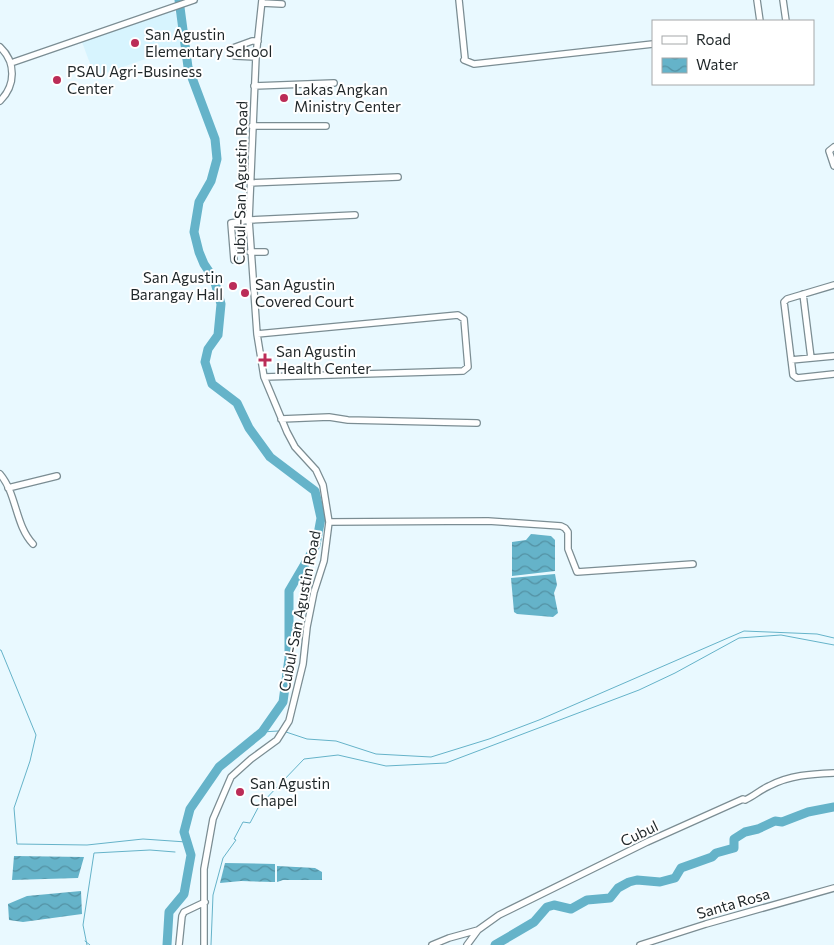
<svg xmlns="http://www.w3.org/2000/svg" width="834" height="945" font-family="Commissioner,sans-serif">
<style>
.built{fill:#d7f4fe}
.water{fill:url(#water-waves)}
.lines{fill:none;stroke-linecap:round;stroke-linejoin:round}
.stream{stroke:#65b3c9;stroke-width:1}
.river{stroke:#65b3c9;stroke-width:9}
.minor-casing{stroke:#7b8d93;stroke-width:8}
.minor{stroke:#fff;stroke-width:5.5}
.poi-dot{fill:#bb2c57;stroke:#fff;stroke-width:2}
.labels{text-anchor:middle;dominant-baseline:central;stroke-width:4;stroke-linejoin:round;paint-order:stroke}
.poi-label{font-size:15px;fill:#1f2628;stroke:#fff;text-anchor:start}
.street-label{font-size:15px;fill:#1f2628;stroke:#fff}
</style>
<defs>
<pattern id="water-waves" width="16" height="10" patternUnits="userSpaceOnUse" patternTransform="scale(1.25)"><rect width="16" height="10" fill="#65b3c9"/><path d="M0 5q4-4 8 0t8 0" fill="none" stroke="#5391a3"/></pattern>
</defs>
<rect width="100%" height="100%" fill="#e9f9ff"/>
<path class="built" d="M174,9L187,44L95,77L82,42Z"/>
<path class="water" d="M531,534L551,536L555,540V571L512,576V542L526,540Z
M555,574L557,585L554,593L558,613L553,617L517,614L514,612L511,578Z
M14,856L84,857L78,878L12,880Z
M225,863L275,864V882L241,881L220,883Z
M277,866L315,868L322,872V880H283L277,882Z
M81,891L82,914L23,922L9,920L8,904L27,896Z"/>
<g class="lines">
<path class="stream" d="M0,650H1L36,735L30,761L14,808L17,844L87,845L143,839L186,842
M262,732L278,731
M286,732L307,739L336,741L376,754L431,757L489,739L539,720L744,631L817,634L834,638
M85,941L90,945
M87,945L83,925L94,853L150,850L175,852
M211,945L213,895L223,858L236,840L234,839L243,822L250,823L259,806L304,759L338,755L386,766L446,763L639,690L675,673L739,638L781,635L834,645"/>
<path class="river" d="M167,945L169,912L184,894L191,855L184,832L190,809L219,767L262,732L283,702L289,658V591L316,545L321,518L315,491L270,457L249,428L237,403L212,384L205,362L208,349L218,335L221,304L214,279L204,264L199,252L194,232L199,202L211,181L217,159L215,139L188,67L179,0
M495,945L534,922L547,907L554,905L571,909L587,900L610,898L618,888L629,882L637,880L660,882L675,878L681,868L712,857L716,853L734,848V839L745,832L758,829L775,821L782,822L808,812L834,807"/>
<defs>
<path id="minor" d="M459,0L465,59L464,60L474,64L653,44
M757,0L760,21
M783,0L786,21
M262,3L282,4
M0,47C16,62 16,85 0,101
M230,49L252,41H258
M235,56L256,57
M11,63L194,0
M254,86L334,83
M252,126H326
M834,147L829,151L834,166
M250,183L398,177
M250,252H265
M234,260L231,223L249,220L355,215
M834,285L787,299L784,302L793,375L797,378L834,374
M803,294L811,358
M257,334L458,315L464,319L468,367L463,371L264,377
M791,360L834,356
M281,419L329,417L348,420L477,423
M0,474C17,494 15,525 33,544
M8,488L57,476
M329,522L488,521L561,526L565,528L568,532V549L577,572L693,564
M179,945L182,916L184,912L205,902
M204,945V869L213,819L231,777L251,759L277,740L289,721L303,664L307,627L314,592L324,561L329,522L323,485L316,470L295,447L287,432L264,377L257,334L249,220L256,56L262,0
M432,945L449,938L478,930
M467,945L478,930L499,915L647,842L743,799L745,800C754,796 760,790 769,786C790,775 811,774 834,773
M640,945L706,924L834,888"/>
</defs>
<use href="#minor" class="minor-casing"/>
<use href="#minor" class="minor"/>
</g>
<g class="poi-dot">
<circle cx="135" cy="43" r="5"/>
<circle cx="57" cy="80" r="5"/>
<circle cx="284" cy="98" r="5"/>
<circle cx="233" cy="286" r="5"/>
<circle cx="245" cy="293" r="5"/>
<path d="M262.5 352.5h5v5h5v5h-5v5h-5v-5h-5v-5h5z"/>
<circle cx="240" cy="792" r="5"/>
</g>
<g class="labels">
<g class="poi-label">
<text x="145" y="34">San Agustin<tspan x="145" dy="17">Elementary School</tspan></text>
<text x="67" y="71">PSAU Agri-Business<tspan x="67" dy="17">Center</tspan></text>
<text x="294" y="89">Lakas Angkan<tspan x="294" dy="17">Ministry Center</tspan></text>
<text x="223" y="277" text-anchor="end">San Agustin<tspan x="223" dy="17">Barangay Hall</tspan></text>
<text x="255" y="284">San Agustin<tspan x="255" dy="17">Covered Court</tspan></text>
<text x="276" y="351">San Agustin<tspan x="276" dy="17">Health Center</tspan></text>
<text x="250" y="783">San Agustin<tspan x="250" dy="17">Chapel</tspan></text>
</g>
<g class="street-label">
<text transform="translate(240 183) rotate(-89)">Cubul-San Agustin Road</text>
<text transform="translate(299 611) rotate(-79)">Cubul-San Agustin Road</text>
<text transform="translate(639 833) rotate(-26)">Cubul</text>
<text transform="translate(733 903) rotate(-16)">Santa Rosa</text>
</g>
</g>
<rect x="652" y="20" width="162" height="65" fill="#ffffff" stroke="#a5a8a9"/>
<rect x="662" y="36" width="25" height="8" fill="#ffffff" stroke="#a5a8a9"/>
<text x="696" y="45" font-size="15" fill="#1f2628">Road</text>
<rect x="662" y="58" width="25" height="15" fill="url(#water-waves)" stroke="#a5a8a9"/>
<text x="696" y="70" font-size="15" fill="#1f2628">Water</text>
</svg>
